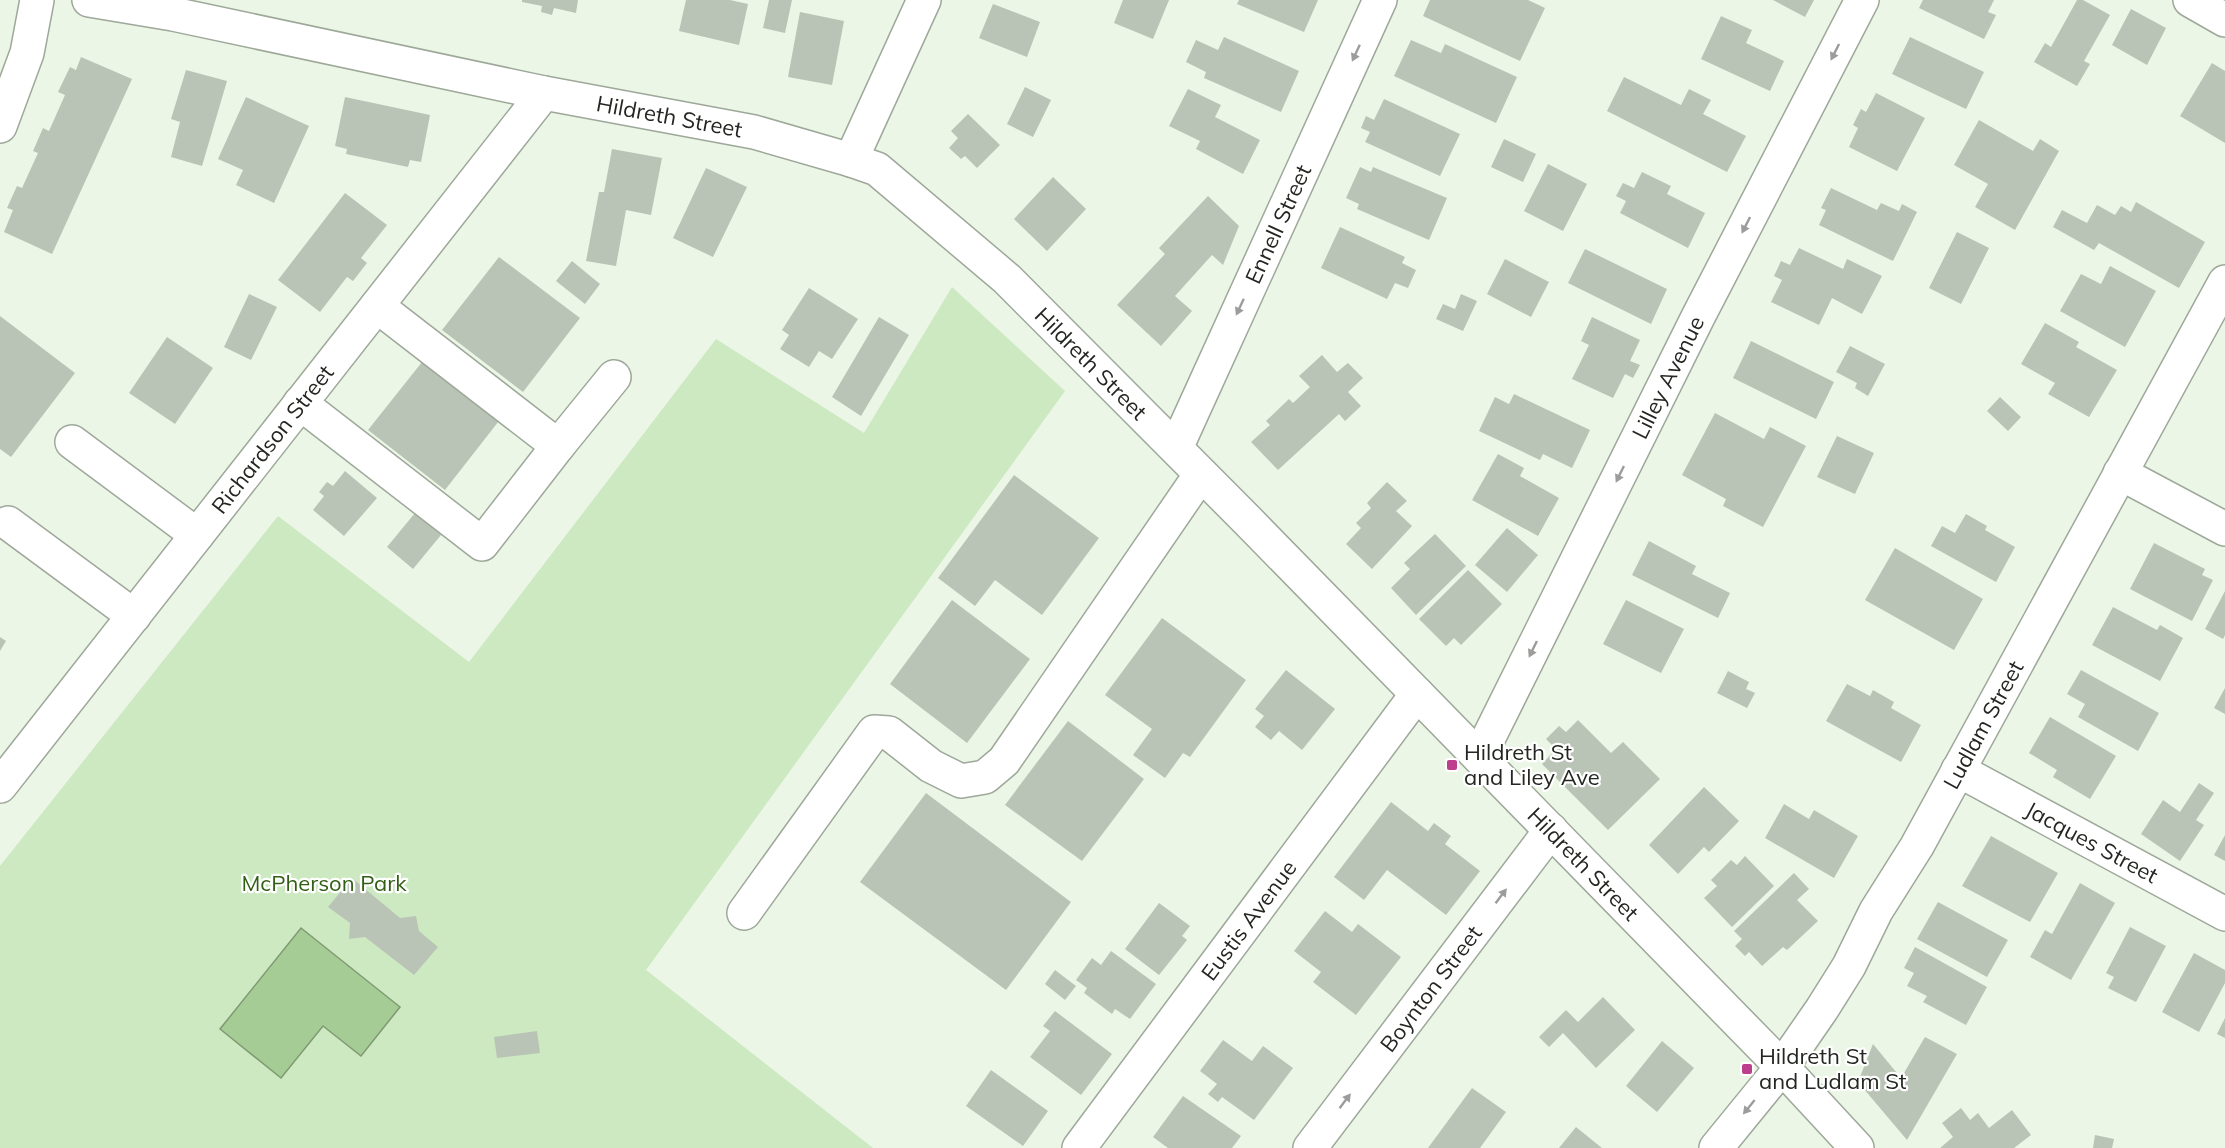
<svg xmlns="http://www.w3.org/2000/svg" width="2225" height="1148" font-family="Mulish,sans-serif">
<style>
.green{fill:#cde9c1}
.water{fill:#a6cc95;stroke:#7f9a72;stroke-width:1.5}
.building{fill:#bac4b6}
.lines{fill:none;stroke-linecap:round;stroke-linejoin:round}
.minor-casing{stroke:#9ea89a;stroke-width:36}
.minor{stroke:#fff;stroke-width:33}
.oneway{fill:#9c9d9b}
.poi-dot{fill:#bc3e8c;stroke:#fff;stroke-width:2}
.labels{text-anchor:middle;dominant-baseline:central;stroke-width:4.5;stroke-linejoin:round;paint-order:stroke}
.street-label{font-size:22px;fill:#232621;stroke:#fff}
.poi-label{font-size:22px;fill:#232621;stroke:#fff;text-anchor:start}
.park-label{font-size:22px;fill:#315f14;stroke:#fff}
</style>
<rect width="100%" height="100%" fill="#ebf6e6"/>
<path class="green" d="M952,287L1065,391L646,970L873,1148H0V866L278,516L469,662L716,339L864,433Z"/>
<path class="water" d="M301,928L400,1007L361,1056L323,1026L281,1078L220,1029Z"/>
<path class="building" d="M522,0H578L576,13L554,8L552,15L541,12L542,6L522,2Z
M686,0H730L748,4L739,45L679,31Z
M769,0H792L785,33L763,28Z
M1123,0H1169L1153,39L1114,23Z
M1239,0H1318L1304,32L1237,4Z
M1430,0H1528L1545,8L1520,61L1423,16Z
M1773,0H1814L1805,17Z
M1923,0H1994L1988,12L1996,15L1984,39L1919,8Z
M2077,0H2083L2110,15L2084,61L2090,64L2077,86L2034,62L2045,43L2051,47Z
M993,4L1040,22L1027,57L979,38Z
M2131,9L2166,28L2147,65L2112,45Z
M800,12L844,21L832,85L788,77Z
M1721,16L1752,30L1746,43L1784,61L1770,91L1701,59Z
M1224,37L1299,71L1281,112L1204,78L1206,72L1186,62L1196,40L1218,50Z
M1910,37L1984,72L1966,109L1892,74Z
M1411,40L1441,53L1445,44L1517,77L1496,123L1394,76Z
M81,57L132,79L52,254L4,232L13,210L7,208L17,186L22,188L38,153L33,151L43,128L49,131L65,95L58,92L70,67L76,70Z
M2212,63L2225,71V143L2180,116Z
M186,70L227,81L202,166L171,157L180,122L171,119Z
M1624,77L1681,105L1689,89L1711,100L1703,114L1746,136L1727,172L1607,111Z
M1025,87L1051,100L1033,137L1007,124Z
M1188,89L1221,105L1215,117L1260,140L1243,174L1196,149L1200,141L1169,126Z
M1876,93L1925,118L1897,171L1849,147L1858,128L1853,125L1861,109L1866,112Z
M246,97L309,126L274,203L236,185L243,170L218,159Z
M345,97L430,115L421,162L410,160L408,167L346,154L347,149L335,146Z
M1384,99L1460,134L1440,176L1365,142L1370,132L1361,128L1366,116L1374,120Z
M968,114L1000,145L977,168L965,156L961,159L949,148L958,138L951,131Z
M1979,120L2033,151L2040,139L2059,151L2015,230L1975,207L1988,184L1954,165Z
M1504,139L1536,154L1523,182L1491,167Z
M612,149L662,158L651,215L626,210L616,266L586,261L599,192H604Z
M1548,164L1587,184L1563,231L1524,211Z
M1360,167L1371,172L1373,167L1447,198L1429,240L1357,209L1359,204L1346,198Z
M706,168L747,187L713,257L673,238Z
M1642,172L1671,186L1667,194L1705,213L1688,248L1620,213L1626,201L1616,196L1623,183L1634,188Z
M1053,177L1086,209L1047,251L1014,219Z
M1831,188L1877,210L1881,203L1899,211L1902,204L1917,212L1893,261L1819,225L1826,210L1821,208Z
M345,193L387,225L361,258L367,263L353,281L347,277L320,312L278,280Z
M1208,196L1239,226L1223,265L1212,255L1175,296L1192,311L1161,346L1117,305L1165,254L1159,248Z
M2136,202L2205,242L2179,288L2099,243L2094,250L2053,227L2062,210L2087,223L2097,205L2115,215L2121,206L2131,212Z
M1340,227L1405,257L1402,263L1416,270L1408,288L1395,283L1387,299L1321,268Z
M1957,232L1989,248L1961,304L1929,288Z
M1799,248L1843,269L1847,259L1882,276L1862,314L1832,298L1819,325L1771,302L1782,280L1774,276L1781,261L1790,265Z
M1585,249L1667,289L1651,324L1568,283Z
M499,257L580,318L523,392L442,330Z
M1505,259L1549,282L1531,317L1487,294Z
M572,261L600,284L585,304L556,281Z
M2110,266L2156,291L2125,347L2060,311L2081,274L2101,284Z
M809,288L858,319L832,359L819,351L809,367L780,349L789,335L782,330Z
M249,294L277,307L251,360L224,347Z
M1461,294L1477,301L1463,331L1436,319L1443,304L1455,309Z
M0,316L75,373L11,457L0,449Z
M879,317L909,335L861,416L832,397Z
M1592,317L1640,340L1630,361L1640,365L1633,378L1625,374L1613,398L1572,379L1589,345L1581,341Z
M2045,323L2079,342L2076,347L2117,370L2089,417L2048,394L2055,383L2021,364Z
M167,337L213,368L175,424L129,393Z
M1751,341L1834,382L1816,419L1733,378Z
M1850,346L1885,364L1868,396L1855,388L1857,383L1836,372Z
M1322,355L1337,372L1348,363L1363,378L1348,392L1361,406L1345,421L1339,414L1278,470L1251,442L1270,425L1266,421L1289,399L1293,403L1310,387L1299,376Z
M426,357L502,417L445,490L368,430Z
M1514,394L1590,430L1572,468L1543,454L1540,460L1479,431L1495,397L1509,404Z
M2000,397L2021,417L2008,431L1987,411Z
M1715,413L1764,439L1770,427L1806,446L1763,527L1723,506L1726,499L1682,475Z
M1837,436L1874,453L1855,494L1817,477Z
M1498,454L1524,468L1520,476L1559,498L1538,536L1472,500Z
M345,471L377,498L344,536L313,510L324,496L319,492L327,482L333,486Z
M1014,475L1099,538L1042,615L995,580L975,606L938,578Z
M1387,482L1407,501L1396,511L1412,526L1372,569L1346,544L1361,528L1356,523L1371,508L1367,503Z
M415,513L441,535L413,569L387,547Z
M1966,514L1987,526L1985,530L2015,547L1996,582L1931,546L1942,526L1955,533Z
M1507,528L1538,555L1507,592L1475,565Z
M1435,534L1466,566L1416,615L1391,588L1410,569L1404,563Z
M1649,541L1696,566L1692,574L1730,593L1718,618L1632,575Z
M2154,543L2205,569L2202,575L2213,580L2192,621L2130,589Z
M1895,548L1983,599L1954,650L1865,600Z
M1468,570L1502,604L1461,645L1454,638L1446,646L1419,619Z
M2225,591V635L2223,639L2205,629Z
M952,600L1030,659L967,743L890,684Z
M1626,600L1684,629L1661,673L1603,644Z
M2113,607L2157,630L2160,625L2183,638L2160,681L2092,645Z
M1162,618L1246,680L1190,757L1183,753L1165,778L1133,755L1152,729L1105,695Z
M0,637L6,641L0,651Z
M1286,670L1335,709L1302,750L1279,731L1271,740L1255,727L1264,716L1255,709Z
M2081,670L2159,713L2138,751L2078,717L2085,704L2067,694Z
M1728,671L1749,682L1746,689L1755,693L1747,708L1717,693Z
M1847,684L1870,696L1873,690L1894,702L1891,708L1921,725L1901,762L1826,721Z
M2225,688V714L2214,708Z
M2050,717L2116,756L2090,799L2053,777L2057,770L2029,753Z
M1578,720L1611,753L1623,742L1660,779L1608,830L1542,764L1556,749L1546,739L1559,726L1566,732Z
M1068,721L1144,779L1082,861L1005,805Z
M2199,783L2214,793L2196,820L2204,825L2180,861L2141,834L2163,800L2180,812Z
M1704,787L1739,821L1709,852L1704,847L1678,874L1649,845Z
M926,793L1071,902L1006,990L860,882Z
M1391,802L1428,831L1434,823L1451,836L1445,844L1480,871L1446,915L1387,870L1364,900L1334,877Z
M1784,804L1809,819L1814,810L1858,836L1834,878L1765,838Z
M2225,835V861L2214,855Z
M1991,836L2058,873L2030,922L1962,886Z
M1745,856L1774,886L1732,927L1704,898L1717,886L1711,880L1731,860L1737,865Z
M1794,873L1809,889L1797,900L1818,921L1787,950L1783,947L1762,966L1749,952L1745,956L1735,946L1742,939L1734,931Z
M352,878L400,918L416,916L419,931L438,947L414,975L365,937L349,939L350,923L328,907Z
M2080,883L2115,903L2071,980L2030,957L2045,930L2052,934Z
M1938,902L2008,940L1987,977L1917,939Z
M1159,903L1190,926L1182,936L1187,940L1159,975L1125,949Z
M1325,911L1352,932L1358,924L1401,957L1356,1015L1313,982L1321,972L1294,951Z
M2130,927L2166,946L2136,1002L2108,988L2114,977L2106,973Z
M1915,947L1987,987L1966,1025L1923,1002L1927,996L1907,986L1914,973L1904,968Z
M1111,951L1156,984L1130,1019L1115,1009L1112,1014L1084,993L1087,988L1076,980L1092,958L1101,965Z
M2194,953L2225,970V983L2199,1032L2162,1012Z
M1055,970L1076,986L1065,1000L1045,984Z
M1603,997L1635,1030L1596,1068L1563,1033L1549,1047L1539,1037L1566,1010L1578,1022Z
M1055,1011L1112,1054L1081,1095L1030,1057L1050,1031L1043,1026Z
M2225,1018V1038L2217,1034Z
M537,1031L540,1053L497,1058L494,1037Z
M1925,1037L1957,1054L1907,1140L1858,1082L1873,1044L1901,1078Z
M1223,1040L1252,1061L1263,1046L1293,1068L1254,1120L1222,1097L1218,1102L1208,1094L1217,1084L1200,1071Z
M1662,1041L1694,1068L1657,1112L1626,1086Z
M991,1070L1048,1111L1023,1146L966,1106Z
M1472,1088L1506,1112L1480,1148H1428Z
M1183,1096L1241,1136L1232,1148H1168L1153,1137Z
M1961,1108L1970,1120L1978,1113L1989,1128L2012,1110L2031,1135L2014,1148H1940L1953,1137L1942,1123Z
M1576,1127L1602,1148H1559Z
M2095,1135L2114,1139L2112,1148H2093Z"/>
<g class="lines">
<defs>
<g id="minor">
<path id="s1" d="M89,0L173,14L544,93L754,132L851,160L877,169L1007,279L1248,521L1782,1067L1857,1148"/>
<path d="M2190,0L2225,20"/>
<path d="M0,126L27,53L37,0"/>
<path d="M851,160L924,0"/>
<path d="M300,403L482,544L558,446L377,306"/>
<path d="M72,442L197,535"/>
<path d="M558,446L614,377"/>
<path id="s2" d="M1176,448L1380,0"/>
<path d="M2120,473L2225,529"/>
<path d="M8,523L134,616"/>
<path id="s3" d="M1479,757L1698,317L1862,0"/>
<path id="s4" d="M1958,770L2225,914"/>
<path id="s5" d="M0,786L544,93"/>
<path d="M744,913L874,732L889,733L931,766L961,781L985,777L1004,761L1201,474"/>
<path id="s6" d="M1079,1148L1417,694"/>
<path id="s7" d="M1310,1148L1551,830"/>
<path id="s8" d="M1716,1148L1782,1067L1822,1009L1849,966L1876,911L1917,846L2225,282"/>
</g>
</defs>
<use href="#minor" class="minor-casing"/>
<use href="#minor" class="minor"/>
</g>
<defs><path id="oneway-solid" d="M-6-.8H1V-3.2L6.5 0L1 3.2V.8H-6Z" transform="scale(1.5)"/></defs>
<g class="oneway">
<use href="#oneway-solid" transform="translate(1835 52) rotate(117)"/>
<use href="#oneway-solid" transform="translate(1356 53) rotate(115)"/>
<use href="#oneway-solid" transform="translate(1746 225) rotate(117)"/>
<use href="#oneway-solid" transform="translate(1240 307) rotate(115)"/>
<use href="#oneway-solid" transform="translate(1620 474) rotate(116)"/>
<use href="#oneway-solid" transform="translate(1533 649) rotate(116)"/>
<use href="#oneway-solid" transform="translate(1501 896) rotate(-53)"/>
<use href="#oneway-solid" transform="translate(1345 1101) rotate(-53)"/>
<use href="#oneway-solid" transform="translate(1749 1107) rotate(129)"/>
</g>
<g class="poi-dot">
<rect x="1446" y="759" width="12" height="12" rx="3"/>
<rect x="1741" y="1063" width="12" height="12" rx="3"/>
</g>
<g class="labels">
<g class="street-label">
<text stroke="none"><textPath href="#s1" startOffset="592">Hildreth Street</textPath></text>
<text stroke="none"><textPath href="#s2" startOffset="246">Ennell Street</textPath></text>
<text stroke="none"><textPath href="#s1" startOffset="1096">Hildreth Street</textPath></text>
<text stroke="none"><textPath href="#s3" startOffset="424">Lilley Avenue</textPath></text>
<text stroke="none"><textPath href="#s5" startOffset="441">Richardson Street</textPath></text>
<text stroke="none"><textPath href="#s8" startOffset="502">Ludlam Street</textPath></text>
<text stroke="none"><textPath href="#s4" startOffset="152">Jacques Street</textPath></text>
<text stroke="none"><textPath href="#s1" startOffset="1798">Hildreth Street</textPath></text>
<text stroke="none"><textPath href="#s6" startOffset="284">Eustis Avenue</textPath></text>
<text stroke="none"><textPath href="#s7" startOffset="200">Boynton Street</textPath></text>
</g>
<g class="poi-label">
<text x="1464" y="752">Hildreth St<tspan x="1464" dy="25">and Liley Ave</tspan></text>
<text x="1759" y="1056">Hildreth St<tspan x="1759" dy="25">and Ludlam St</tspan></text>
</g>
<g class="park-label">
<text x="324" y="883">McPherson Park</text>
</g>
</g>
</svg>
